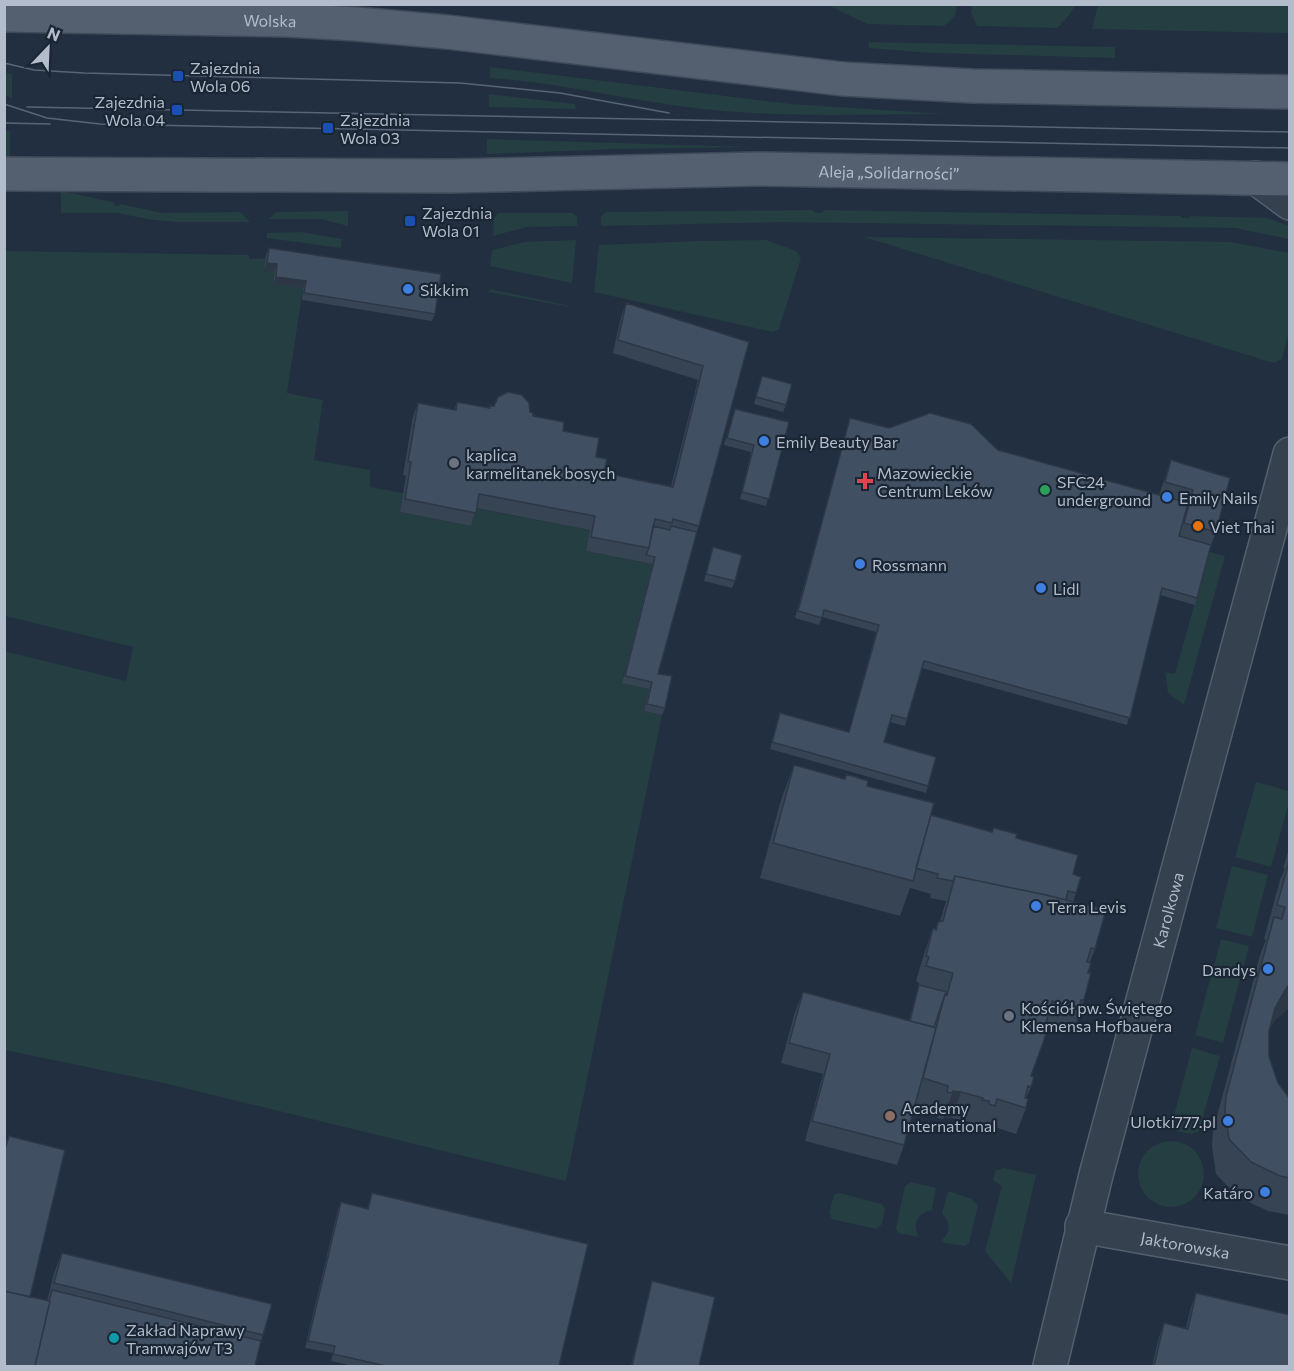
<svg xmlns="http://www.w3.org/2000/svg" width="1294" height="1371" font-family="Commissioner,sans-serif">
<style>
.green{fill:#243e41}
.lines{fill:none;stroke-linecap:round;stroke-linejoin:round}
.minor-casing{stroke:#545f6d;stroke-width:36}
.major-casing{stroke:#3f4a58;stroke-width:36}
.minor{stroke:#36414f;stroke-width:33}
.major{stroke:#546070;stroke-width:33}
.tram{stroke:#586577;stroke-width:1.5}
.wall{fill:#374454}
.shaded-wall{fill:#2d3745}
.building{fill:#404f62;stroke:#2d3745;stroke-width:1.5}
.transit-dot{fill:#1a4fb4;stroke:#1b2634;stroke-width:2}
.shop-dot{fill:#3f7fe0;stroke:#1b2634;stroke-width:2}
.worship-dot{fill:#6b7280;stroke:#1b2634;stroke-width:2}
.health-dot{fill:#e0444e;stroke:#1b2634;stroke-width:2}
.leisure-dot{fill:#2e9e5b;stroke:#1b2634;stroke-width:2}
.food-dot{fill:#e8710a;stroke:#1b2634;stroke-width:2}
.education-dot{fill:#8d6e63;stroke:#1b2634;stroke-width:2}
.culture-dot{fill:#0f9aa8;stroke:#1b2634;stroke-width:2}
.labels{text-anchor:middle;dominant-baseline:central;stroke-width:4.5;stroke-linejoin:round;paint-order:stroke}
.street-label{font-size:16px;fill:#b2bcca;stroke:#1b2634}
.poi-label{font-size:16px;fill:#b2bcca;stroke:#1b2634;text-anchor:start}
</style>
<rect width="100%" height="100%" fill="#222f40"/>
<path class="green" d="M828,5H957L955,16L944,26L867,24Z
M972,5V4L1076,5L1067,18L1057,28L977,26L971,13Z
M1098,5H1289V33L1092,29Z
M869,42L1115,47V58L931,53L869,48Z
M490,67L791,104L945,114C865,114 783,118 703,109C631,101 562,83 490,78Z
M4,72L12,74V98L5,95Z
M489,94L575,104L576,109L489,107Z
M5,131H10V157H5Z
M487,139L750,147L617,149L487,154Z
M61,191L113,202L115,206H118L121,204L162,213L240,212L250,222H175L147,219L117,213H61Z
M812,210L814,212L821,213L824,210L1180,216L1182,218H1189L1191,216L1267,218L1289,226V239L1235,228L782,222L601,226V216L606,212Z
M348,211V226L321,219H269L276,212Z
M498,213H573L577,217V226L527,227L493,236L494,218Z
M301,232L342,239L341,248L267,238V233Z
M864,237L1231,242L1289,253V331L1282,359L1274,363Z
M576,240L572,283L490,266L492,250L525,242Z
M766,240L796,251L801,258L779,329L773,332L594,292L599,245L701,241Z
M5,251L249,255V259L266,258L264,270L275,271L303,288L287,393L323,400L314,460L370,470V487L403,493L400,512L470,526L474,508L590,530L586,551L652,564L622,682L649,689L644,711L662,715L566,1181L168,1084L5,1050L4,651L126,681L133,647L5,616Z
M490,289L570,306L571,307L488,292Z
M1209,552L1225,556L1184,705L1168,693L1165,672L1175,674Z
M1256,782L1289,791V802L1271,867L1235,857Z
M1232,866L1268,875L1252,937L1216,928Z
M1221,939L1249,946L1223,1043L1195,1035Z
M1192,1048L1220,1056L1199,1131L1191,1134L1177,1131L1172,1123Z
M1138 1174a33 33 0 1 1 66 0a33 33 0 1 1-66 0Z
M1004,1168L1036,1175L1011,1283L985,1251L1002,1186L993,1180L995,1171Z
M911,1182L936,1188L932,1210C917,1213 912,1224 919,1237L898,1233L896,1228L905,1186Z
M948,1191L972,1199L978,1205L969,1243L965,1246L944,1243L942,1240C950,1233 951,1221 942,1214Z
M839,1193L882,1204L885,1209L882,1224L876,1229L832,1219L829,1213L834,1195Z"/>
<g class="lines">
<defs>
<g id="minor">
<path d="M1256,178L1290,203"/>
<path id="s1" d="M1082,1226L1290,1263"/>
<path id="s2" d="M1050,1366L1096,1175L1290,454"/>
</g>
<g id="major">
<path id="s3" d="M4,15L287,20L356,24L447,32L843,79L972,86L1290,92"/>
<path id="s4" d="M4,174L450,176L758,169L1290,179"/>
</g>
</defs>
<use href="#minor" class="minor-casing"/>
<use href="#major" class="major-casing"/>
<use href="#minor" class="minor"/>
<use href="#major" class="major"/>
<path class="tram" d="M4,63L34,70L84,73L460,83L560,93L669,113
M4,104L47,118L100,124L1290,148
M27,107L1290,132
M4,123L50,124"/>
</g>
<path class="wall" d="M269,248L435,314L432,321L302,300L303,288L273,284L275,271L264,270L266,255Z
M626,303L749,342L658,674L665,708L662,715L644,711L649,689L622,683L652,564L586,551L590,530L476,508L471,526L400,512L406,476L403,475L413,416L418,403L454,410L457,402L489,408L490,405L530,412L533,416L563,431L596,457L604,473L671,486L698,380L613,353L621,317Z
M762,376L786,405L783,412L754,404Z
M735,409L789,422L766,506L740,499L751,452L724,445Z
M850,418L889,428L998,450L1159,495L1171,460L1230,478L1216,532L1211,545L1195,605L1160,595L1127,725L922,668L905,726L890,722L884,742L928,786L926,793L770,749L780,713L849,732L876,632L822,617L819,625L795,618Z
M713,547L735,581L732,588L704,581Z
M794,765L845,779L846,774L867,786L931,815L1016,838L1073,874L1076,893L1073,902L1095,949L1090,962L1084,1000L1075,1026L1072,1025L1069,1034L1047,1028L1031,1076V1087L1026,1098V1108L1016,1134L988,1125L986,1131L979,1129L980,1127L973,1125L974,1123L952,1118L944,1117L943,1119L937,1118L939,1111L915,1104L904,1145L897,1165L805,1141L823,1074L781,1063L795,1012L803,992L909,1021L919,983L916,981L924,954L933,928L936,929L938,922L940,921L946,901L930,898L931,894L910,888L900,916L760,878L781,800Z
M1290,846V1007L1274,1021L1269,1031V1056L1278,1083L1290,1099V1215L1268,1211L1238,1197L1216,1174L1212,1146L1213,1131L1261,952L1266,940L1264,939L1280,880L1285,868H1283Z
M9,1136L30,1297L47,1301L54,1273L62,1253L263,1335L261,1341L4,1366V1150Z
M372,1193L559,1366H353L331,1361L333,1353L305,1348L338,1209L341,1202L367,1209Z
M652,1281L699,1366H631Z
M1196,1293L1290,1366H1152L1159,1337L1164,1323L1186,1328L1191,1307Z"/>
<path class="shaded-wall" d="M267,263L277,264L275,271L264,270Z
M276,277L306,281L303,288L273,284Z
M1290,984V1007L1274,1021L1262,1043L1275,1008L1287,987Z
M953,1091L961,1092L952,1118L944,1117Z"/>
<path class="building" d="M269,248L441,274L435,314L304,293L306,281L276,277L277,264L267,263Z
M626,303L749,342L699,526L673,519L672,523L655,519L649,548L591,537L595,516L479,494L476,513L405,499L411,462H408L418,403L456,410L457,402L490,408V405L494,406L498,397L508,392L522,395L529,403L530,412L533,413V416L564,422L563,431L599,438L596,457L607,459L604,473L673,487L703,366L618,340Z
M762,376L792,384L786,405L756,397Z
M735,409L789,422L769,499L742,492L754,445L727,438Z
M930,413L971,424L998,450L1188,503L1179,536L1211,545L1197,598L1162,588L1130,718L924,661L907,719L892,715L884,742L936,757L928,786L772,742L780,713L849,732L879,625L824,610L822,618L798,611L850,418L889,428Z
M1171,460L1230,478L1216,532L1184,523L1193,490L1165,482Z
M653,526L670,530L671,526L697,532L658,674L672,676L665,708L647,704L652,682L625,676L655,557L646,555L649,548Z
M713,547L742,555L735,581L706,574Z
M794,765L845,779L846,774L868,781L867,786L934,803L913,881L773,843Z
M931,815L992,832L994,828L1017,834L1016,838L1078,855L1073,874L1081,877L1076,893L1068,891L1066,900L1046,895L955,876L953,881L937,878L938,874L916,868Z
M1290,858V984L1287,987L1275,1008L1269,1031V1056L1278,1083L1290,1099V1178L1280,1176L1251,1162L1229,1139L1225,1111L1226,1096L1274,917L1282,919L1285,907L1277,905Z
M955,876L1046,895L1106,910L1095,949L1091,948L1087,962L1091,963L1088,973H1091L1084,1000H1081L1079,1009L1052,1001L1046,1023L1048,1024L1044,1040L1031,1076L1034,1077L1031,1087L1028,1086L1025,1098L1028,1099L1026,1108L997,1099L995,1106L989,1104V1101L982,1100L983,1098L961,1092L953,1091L952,1093L947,1092L948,1086L923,1078L945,994L947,995L953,973L926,966L929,957L926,956L933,928L936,930L938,922L943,921Z
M919,985L947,992L946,995L945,994L934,1027L910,1021Z
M803,992L936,1028L904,1145L812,1121L830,1054L789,1043Z
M9,1136L65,1150L30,1297L4,1291V1153Z
M372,1193L588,1244L559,1366H386L333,1354L335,1346L308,1341L341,1202L368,1209Z
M62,1253L272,1304L263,1335L54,1283Z
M652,1281L715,1297L699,1366H632Z
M52,1290L261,1341L255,1366H35L50,1301H49Z
M4,1291L50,1301L35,1366H4Z
M1196,1293L1290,1315V1366H1154L1164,1323L1188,1329Z"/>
<g class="transit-dot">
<rect x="172" y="70" width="12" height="12" rx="3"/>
<rect x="171" y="104" width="12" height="12" rx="3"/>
<rect x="322" y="122" width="12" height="12" rx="3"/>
<rect x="404" y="215" width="12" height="12" rx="3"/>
</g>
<g class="shop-dot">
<circle cx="408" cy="289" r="6"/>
<circle cx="764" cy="441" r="6"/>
<circle cx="1167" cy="497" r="6"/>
<circle cx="860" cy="564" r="6"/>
<circle cx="1041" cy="588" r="6"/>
<circle cx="1036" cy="906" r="6"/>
<circle cx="1268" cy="969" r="6"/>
<circle cx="1228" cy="1121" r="6"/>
<circle cx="1265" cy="1192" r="6"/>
</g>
<g class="worship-dot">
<circle cx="454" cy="463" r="6"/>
<circle cx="1009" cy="1016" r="6"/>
</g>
<path class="health-dot" d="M862 472h6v6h6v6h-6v6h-6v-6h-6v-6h6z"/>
<circle class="leisure-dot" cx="1045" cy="490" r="6"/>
<circle class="food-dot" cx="1198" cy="526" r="6"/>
<circle class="education-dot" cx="890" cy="1116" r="6"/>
<circle class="culture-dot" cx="114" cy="1338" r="6"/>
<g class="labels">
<g class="street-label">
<text stroke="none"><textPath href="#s3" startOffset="266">Wolska</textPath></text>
<text stroke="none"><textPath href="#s4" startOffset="885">Aleja „Solidarności”</textPath></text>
<text stroke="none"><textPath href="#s2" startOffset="471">Karolkowa</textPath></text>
<text stroke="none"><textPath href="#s1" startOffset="105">Jaktorowska</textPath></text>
</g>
<g class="poi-label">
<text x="190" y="67">Zajezdnia<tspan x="190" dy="18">Wola 06</tspan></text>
<text x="165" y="101" text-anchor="end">Zajezdnia<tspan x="165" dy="18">Wola 04</tspan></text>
<text x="340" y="119">Zajezdnia<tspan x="340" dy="18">Wola 03</tspan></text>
<text x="422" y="212">Zajezdnia<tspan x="422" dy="18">Wola 01</tspan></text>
<text x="420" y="289">Sikkim</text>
<text x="776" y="441">Emily Beauty Bar</text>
<text x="466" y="454">kaplica<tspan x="466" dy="18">karmelitanek bosych</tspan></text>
<text x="877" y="472">Mazowieckie<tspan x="877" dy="18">Centrum Leków</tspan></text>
<text x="1057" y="481">SFC24<tspan x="1057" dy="18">underground</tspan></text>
<text x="1179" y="497">Emily Nails</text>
<text x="1210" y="526">Viet Thai</text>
<text x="872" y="564">Rossmann</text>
<text x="1053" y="588">Lidl</text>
<text x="1048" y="906">Terra Levis</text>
<text x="1256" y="969" text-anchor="end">Dandys</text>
<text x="1021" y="1007">Kościół pw. Świętego<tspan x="1021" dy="18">Klemensa Hofbauera</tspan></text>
<text x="902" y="1107">Academy<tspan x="902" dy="18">International</tspan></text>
<text x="1216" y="1121" text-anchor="end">Ulotki777.pl</text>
<text x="1253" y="1192" text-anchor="end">Katáro</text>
<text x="126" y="1329">Zakład Naprawy<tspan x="126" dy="18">Tramwajów T3</tspan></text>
</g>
</g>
<rect width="1294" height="1371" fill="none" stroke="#b2bcca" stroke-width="12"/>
<g transform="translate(48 48) rotate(23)" stroke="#1b2634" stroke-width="4.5" paint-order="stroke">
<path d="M0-4.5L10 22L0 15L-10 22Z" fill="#b2bcca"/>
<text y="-9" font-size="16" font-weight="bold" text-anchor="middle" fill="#b2bcca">N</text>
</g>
</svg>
